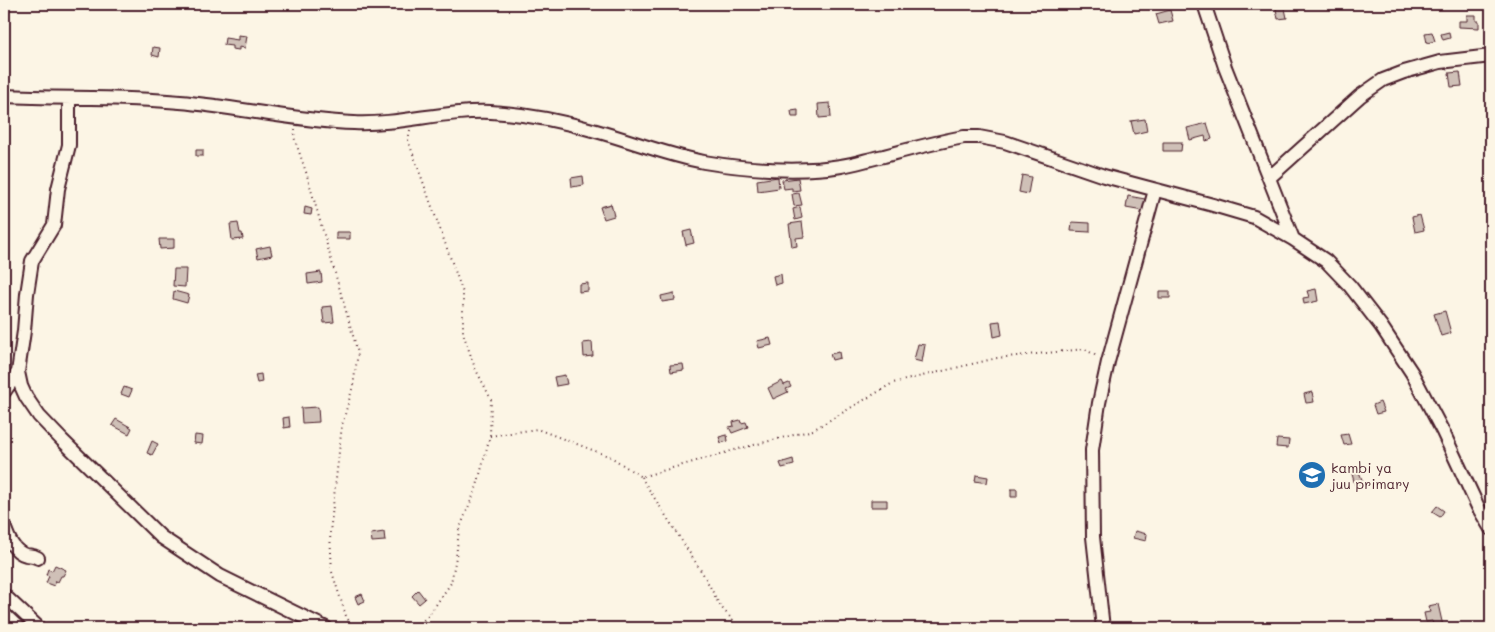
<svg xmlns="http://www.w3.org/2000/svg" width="1495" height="632" font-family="Mali,sans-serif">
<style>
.building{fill:#cfc0b7;stroke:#4a1f2b}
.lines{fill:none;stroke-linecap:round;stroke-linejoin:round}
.minor-casing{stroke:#4a1f2b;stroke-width:16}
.path{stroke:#4a1f2b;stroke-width:2;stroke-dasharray:1 4;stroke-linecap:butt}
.minor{stroke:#fcf5e5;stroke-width:12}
.labels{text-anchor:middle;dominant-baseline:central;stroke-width:4;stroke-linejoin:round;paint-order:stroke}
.poi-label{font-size:14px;fill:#4a1f2b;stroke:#fcf5e5;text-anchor:start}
</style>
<rect width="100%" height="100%" fill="#fcf5e5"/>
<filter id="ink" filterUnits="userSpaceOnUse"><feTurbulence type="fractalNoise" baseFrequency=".02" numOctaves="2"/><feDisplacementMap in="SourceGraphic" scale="10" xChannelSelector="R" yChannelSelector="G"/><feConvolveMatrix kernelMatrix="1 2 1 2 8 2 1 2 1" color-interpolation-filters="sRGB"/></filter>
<g filter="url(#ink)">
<path class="building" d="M1275,4H1284L1287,18L1278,19Z
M1170,10L1173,21L1159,24L1156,14Z
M1467,15H1476V21H1479V28L1459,27V21H1467Z
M1432,32L1435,41L1427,43L1425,33Z
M1449,32L1450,38L1443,40L1441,34Z
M238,35L247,36L245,48L239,47V50L232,49V46L224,45L225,38L238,40Z
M153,47L160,48L159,57L152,55Z
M1460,72L1462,86L1451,87L1449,73Z
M830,103L831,117L819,118L818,104Z
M798,110V117H792L791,111Z
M1145,119L1147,131L1134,134L1131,121Z
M1207,123L1212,139L1206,141L1205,136L1190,140L1187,128Z
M1163,142H1182L1181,151H1163Z
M196,150H203V156H196Z
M1022,175L1031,177L1028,194L1019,192Z
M583,176L584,185L572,187L571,178Z
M778,177L779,188L758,191L757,180Z
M798,178L800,190L792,191V188L784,189L782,180Z
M799,193L802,205L794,206L792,194Z
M1128,196L1145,199L1143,211L1126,208Z
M611,204L614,216L604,219L600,207Z
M305,207L312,209L311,215L304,214Z
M800,207L802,218L795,220L793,209Z
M1420,215L1424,230L1415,232L1412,217Z
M802,222L804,237L796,238L797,246L792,247L789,224Z
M1072,222L1090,223V232L1071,231Z
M238,223L240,233H242L243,239L232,240L230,224Z
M691,230L694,243L686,245L683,232Z
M336,232H350V239H336Z
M159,239H174V248L160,249Z
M270,246L272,255L258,258L256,249Z
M174,269H186L185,287L173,286Z
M321,272L322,282L308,284L307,274Z
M781,274L782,283L775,285L773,276Z
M588,283V291L579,292V284Z
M1316,289L1318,301L1304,304L1303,298L1309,297L1307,291Z
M174,291L189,295L187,303L173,299Z
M1159,291H1170V298H1159Z
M674,293L675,300L662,302L661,296Z
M332,306L334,322L324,323L322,307Z
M1445,311L1451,333L1441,336L1434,314Z
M1000,321L1002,335L994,337L992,322Z
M770,338L772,345L759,348L757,341Z
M592,342L593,356L584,357L583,343Z
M918,344L925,345L922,362L914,360Z
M839,352L840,358L832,360L830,354Z
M683,364L684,370L671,372L670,365Z
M261,374L262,382L257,383L255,375Z
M565,375L567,384L556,386L554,377Z
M782,381L784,385L789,383L791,387L786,389L788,392L773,399L768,388Z
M124,387L132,390L129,397L121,394Z
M1312,392L1314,402L1306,403L1304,394Z
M1380,402L1384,412L1376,414L1373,405Z
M318,407L319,422L302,423L301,408Z
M289,417L290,427L284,428L283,418Z
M116,419L132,428L129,434L112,425Z
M740,420L741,423L746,422L748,427L732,433L729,427L734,426L733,422Z
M1348,434L1351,444L1344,445L1341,435Z
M195,435L203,436L202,444L194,443Z
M727,435L728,441L721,443L719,437Z
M1277,439L1289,440L1288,448L1276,447Z
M152,441L158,444L152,455L147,453Z
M793,459L794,465L782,468L780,463Z
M1359,472L1363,482L1355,485L1352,474Z
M976,475L988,477L987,483L975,481Z
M1011,489H1017V497H1011Z
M871,500H887V507H871Z
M1437,506L1444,511L1440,517L1432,512Z
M1135,531L1147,534L1146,541L1133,538Z
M384,532L385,541L372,542L371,534Z
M55,565L66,570L63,576H61L58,582L56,581L54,586L46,583L49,576L46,575L48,569L52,571Z
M418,590L425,599L419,604L412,596Z
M362,594L365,601L358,604L355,597Z
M1438,604L1443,626L1434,628L1432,621L1426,622L1424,613L1430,612L1428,606Z
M57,623L59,628H50L49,625Z"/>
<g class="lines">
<defs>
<path id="minor" d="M1204,4L1225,67L1293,239
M4,96C62,99 121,96 180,102C238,107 296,121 354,123C400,125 445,110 491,112C527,114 562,121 596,131C632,141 667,155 704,162C745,169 800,173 841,166C855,164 869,159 884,156C910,149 937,142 964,137H979L1005,142L1104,176L1213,205L1254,217L1293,239L1326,261L1350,286L1381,326L1412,373L1443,432L1478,507L1491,529
M1270,177L1360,96L1383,80L1404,72L1440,62L1491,56
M18,372L21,386L26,397L39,416L62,440L161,537L220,576L326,628
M4,392L18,372L24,331L27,294L32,261L54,225L58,189L69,145V98
M4,526C8,537 13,552 26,555C31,556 33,555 38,558
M4,595L39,628
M1103,628L1093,537L1092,450L1099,403L1108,362L1155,190"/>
</defs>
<use href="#minor" class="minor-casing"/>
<path class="path" d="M295,129L294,137L306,172L358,353L353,386L342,425L330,533L332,572L346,616L353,628
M410,130L408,140L463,293V333L475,368L491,399L490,436L477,486L459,530L456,557L451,583L429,615L415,628
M490,436L537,429L611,457L641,477L738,449L813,430L893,383L997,358L1085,349L1098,357
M641,477L705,577L720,606L740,628"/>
<use href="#minor" class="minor"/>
</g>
</g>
<defs>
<symbol id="school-disc" viewBox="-11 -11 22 22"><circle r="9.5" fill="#1f6fb2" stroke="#fcf5e5"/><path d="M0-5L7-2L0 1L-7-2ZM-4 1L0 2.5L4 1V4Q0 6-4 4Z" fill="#fff"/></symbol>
</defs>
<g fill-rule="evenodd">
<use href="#school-disc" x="1296" y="459" width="32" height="32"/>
</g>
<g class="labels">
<g class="poi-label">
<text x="1331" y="467">kambi ya<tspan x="1331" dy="16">juu primary</tspan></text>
</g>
</g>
<rect width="1495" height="632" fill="none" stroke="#fcf5e5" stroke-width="20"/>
<rect x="10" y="10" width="1475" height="612" fill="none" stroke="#4a1f2b" stroke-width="2" filter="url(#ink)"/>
</svg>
